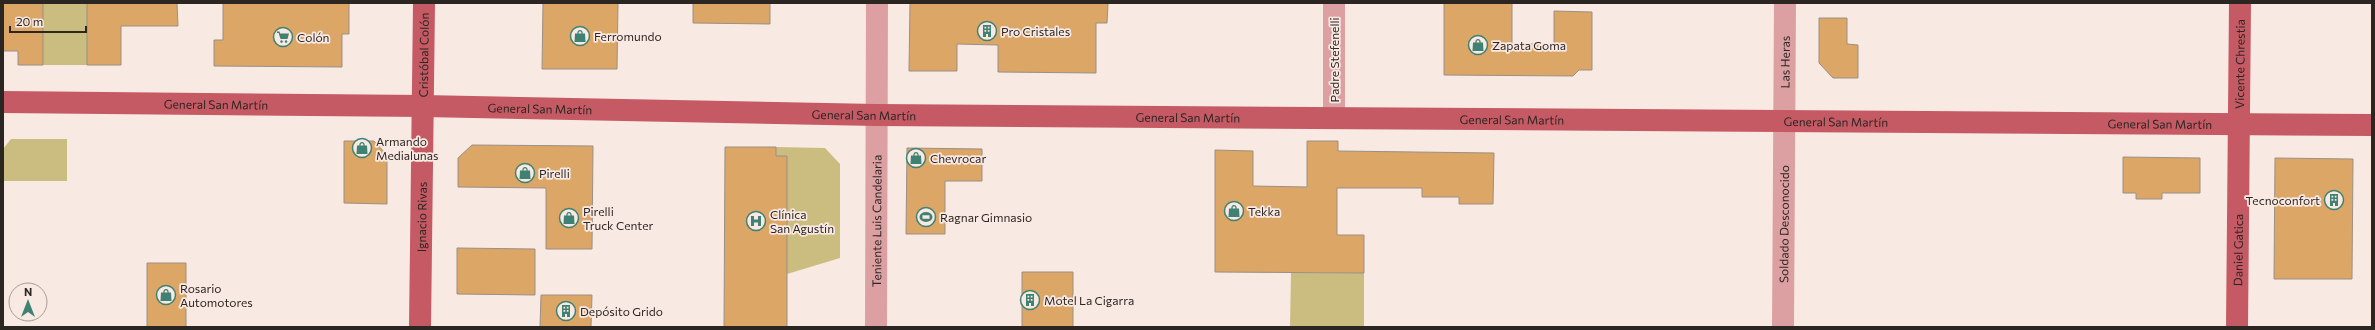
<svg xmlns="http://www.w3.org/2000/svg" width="2375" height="330" font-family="Commissioner,sans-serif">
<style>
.green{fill:#cbbd80}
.building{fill:#dba666;stroke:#9a9085}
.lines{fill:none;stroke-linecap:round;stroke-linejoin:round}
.minor{stroke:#dda0a2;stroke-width:22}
.major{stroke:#c55a64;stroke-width:22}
.labels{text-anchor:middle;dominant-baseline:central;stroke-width:3.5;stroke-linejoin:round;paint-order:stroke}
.poi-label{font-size:12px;fill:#2c2623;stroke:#f9e9e3;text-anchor:start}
.street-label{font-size:12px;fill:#2c2623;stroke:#f9e9e3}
</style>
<rect width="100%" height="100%" fill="#f9e9e3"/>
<path class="green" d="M43,3H87V65H43Z
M11,139H67V181H3V149Z
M776,147L825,148L840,164V258L787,274V156H776Z
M1291,273H1364V327H1290Z"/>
<path class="building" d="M3,3H43V65H18V51H3Z
M87,3H177L178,26H121V65H87Z
M223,3H349V34H342V67L214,66V40H223Z
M543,3H618L617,69H542Z
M693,3H770V24L693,23Z
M910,3H1108L1107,23H1096V73L998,72V45L957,44V71H909Z
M1444,3H1512V44H1554V11L1592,12V70H1579L1573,76L1444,75Z
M1819,18H1847V44L1858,45V78H1833L1819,63Z
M344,141H374L387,155V204L344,203Z
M1307,141H1338V151L1494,153L1493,204H1459V197H1422V188H1337V235H1364V273L1215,272V150L1253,151V186L1307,187Z
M472,145L593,146L592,249H546V188L458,187V158Z
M725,147H776V156H787V327H724Z
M907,148L982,149V181H945V234H906Z
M2123,157L2200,158V193H2162V199H2136V193H2123Z
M2275,158L2353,159L2352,279H2274Z
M457,248L535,249V295L457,294Z
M147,263H186V327H147Z
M1022,272H1073V327H1022Z
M541,295H592L591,327H540Z"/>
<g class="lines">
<g class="minor">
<path d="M1334,117V3"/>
<path id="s1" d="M876,327L877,3"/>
<path id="s2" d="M1783,327L1785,3"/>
</g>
<g class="major">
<path id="s3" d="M3,102L423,106L876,115L2372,125"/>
<path id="s4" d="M420,327L424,3"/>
<path id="s5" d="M2237,327L2240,3"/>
</g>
</g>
<defs>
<symbol id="building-ring" viewBox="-11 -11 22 22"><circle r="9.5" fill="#f9e9e3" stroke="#3f8273" stroke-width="1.5"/><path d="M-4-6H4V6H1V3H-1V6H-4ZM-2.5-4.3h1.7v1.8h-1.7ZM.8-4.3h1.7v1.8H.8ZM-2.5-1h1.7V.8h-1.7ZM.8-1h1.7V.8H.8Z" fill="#3f8273"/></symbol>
<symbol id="shop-ring" viewBox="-11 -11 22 22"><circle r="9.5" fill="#f9e9e3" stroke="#3f8273" stroke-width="1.5"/><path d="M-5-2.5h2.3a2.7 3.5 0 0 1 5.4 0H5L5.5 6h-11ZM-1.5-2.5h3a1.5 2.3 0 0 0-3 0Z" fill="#3f8273"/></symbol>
<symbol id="supermarket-ring" viewBox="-11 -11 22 22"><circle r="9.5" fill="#f9e9e3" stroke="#3f8273" stroke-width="1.5"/><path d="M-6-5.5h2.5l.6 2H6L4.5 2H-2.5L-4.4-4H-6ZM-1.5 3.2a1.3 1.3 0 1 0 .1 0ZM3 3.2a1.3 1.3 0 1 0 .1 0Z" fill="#3f8273"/></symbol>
<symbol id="stadium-ring" viewBox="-11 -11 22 22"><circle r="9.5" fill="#f9e9e3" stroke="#3f8273" stroke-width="1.5"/><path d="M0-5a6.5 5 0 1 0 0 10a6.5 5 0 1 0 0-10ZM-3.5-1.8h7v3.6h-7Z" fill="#3f8273"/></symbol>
<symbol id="hospital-ring" viewBox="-11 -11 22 22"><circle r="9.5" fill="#f9e9e3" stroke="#3f8273" stroke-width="1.5"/><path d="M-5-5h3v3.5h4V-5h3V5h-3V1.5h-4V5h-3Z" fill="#3f8273"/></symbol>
</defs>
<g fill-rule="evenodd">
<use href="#building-ring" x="976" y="20" width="22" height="22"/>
<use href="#shop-ring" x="569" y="25" width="22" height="22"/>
<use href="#supermarket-ring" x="272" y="26" width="22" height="22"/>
<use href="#shop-ring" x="1467" y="34" width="22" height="22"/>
<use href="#shop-ring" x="351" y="137" width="22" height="22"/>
<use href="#shop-ring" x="905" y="147" width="22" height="22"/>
<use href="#shop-ring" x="514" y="162" width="22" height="22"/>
<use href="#building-ring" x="2323" y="189" width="22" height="22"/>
<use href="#shop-ring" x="1223" y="200" width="22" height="22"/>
<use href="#stadium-ring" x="915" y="206" width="22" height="22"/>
<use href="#shop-ring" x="558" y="207" width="22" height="22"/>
<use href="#hospital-ring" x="745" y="210" width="22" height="22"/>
<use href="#shop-ring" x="155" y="284" width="22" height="22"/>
<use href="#building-ring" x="1019" y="289" width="22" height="22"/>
<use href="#building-ring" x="555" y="300" width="22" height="22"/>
</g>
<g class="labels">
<g class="poi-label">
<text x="1001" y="31">Pro Cristales</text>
<text x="594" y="36">Ferromundo</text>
<text x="297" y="37">Colón</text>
<text x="1492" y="45">Zapata Goma</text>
<text x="376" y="141">Armando<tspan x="376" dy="14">Medialunas</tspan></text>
<text x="930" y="158">Chevrocar</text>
<text x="539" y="173">Pirelli</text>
<text x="2320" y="200" text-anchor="end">Tecnoconfort</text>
<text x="583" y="211">Pirelli<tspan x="583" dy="14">Truck Center</tspan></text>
<text x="1248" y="211">Tekka</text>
<text x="770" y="214">Clínica<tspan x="770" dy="14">San Agustín</tspan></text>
<text x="940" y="217">Ragnar Gimnasio</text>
<text x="180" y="288">Rosario<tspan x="180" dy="14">Automotores</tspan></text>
<text x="1044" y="300">Motel La Cigarra</text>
<text x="580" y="311">Depósito Grido</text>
</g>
<g class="street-label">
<text stroke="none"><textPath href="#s4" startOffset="272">Cristóbal Colón</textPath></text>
<text transform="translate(1334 60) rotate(-90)">Padre Stefenelli</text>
<text stroke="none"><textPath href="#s2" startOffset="265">Las Heras</textPath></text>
<text stroke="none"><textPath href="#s5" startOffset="263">Vicente Chrestia</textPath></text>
<text stroke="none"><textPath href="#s3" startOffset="213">General San Martín</textPath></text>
<text stroke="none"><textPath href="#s3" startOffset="537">General San Martín</textPath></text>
<text stroke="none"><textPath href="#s3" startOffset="861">General San Martín</textPath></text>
<text stroke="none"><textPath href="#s3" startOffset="1185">General San Martín</textPath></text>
<text stroke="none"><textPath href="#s3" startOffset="1509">General San Martín</textPath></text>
<text stroke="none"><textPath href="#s3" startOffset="1833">General San Martín</textPath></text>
<text stroke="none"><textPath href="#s3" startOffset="2157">General San Martín</textPath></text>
<text stroke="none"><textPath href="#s4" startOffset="110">Ignacio Rivas</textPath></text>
<text stroke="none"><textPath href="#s1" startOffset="106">Teniente Luis Candelaria</textPath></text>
<text stroke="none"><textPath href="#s2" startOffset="103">Soldado Desconocido</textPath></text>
<text stroke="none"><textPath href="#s5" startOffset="77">Daniel Gatica</textPath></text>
</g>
</g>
<rect width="2375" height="330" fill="none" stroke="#2c2623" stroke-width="8"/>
<g transform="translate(28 302)"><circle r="19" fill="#f9e9e3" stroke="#a79b96"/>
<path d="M0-3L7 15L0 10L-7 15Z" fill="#3f8273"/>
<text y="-6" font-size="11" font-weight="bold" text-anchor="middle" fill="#2c2623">N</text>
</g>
<path d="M10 26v6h76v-6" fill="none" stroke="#2c2623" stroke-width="2"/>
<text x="16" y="26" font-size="12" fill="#2c2623" stroke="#f9e9e3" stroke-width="3" paint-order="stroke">20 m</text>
</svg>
